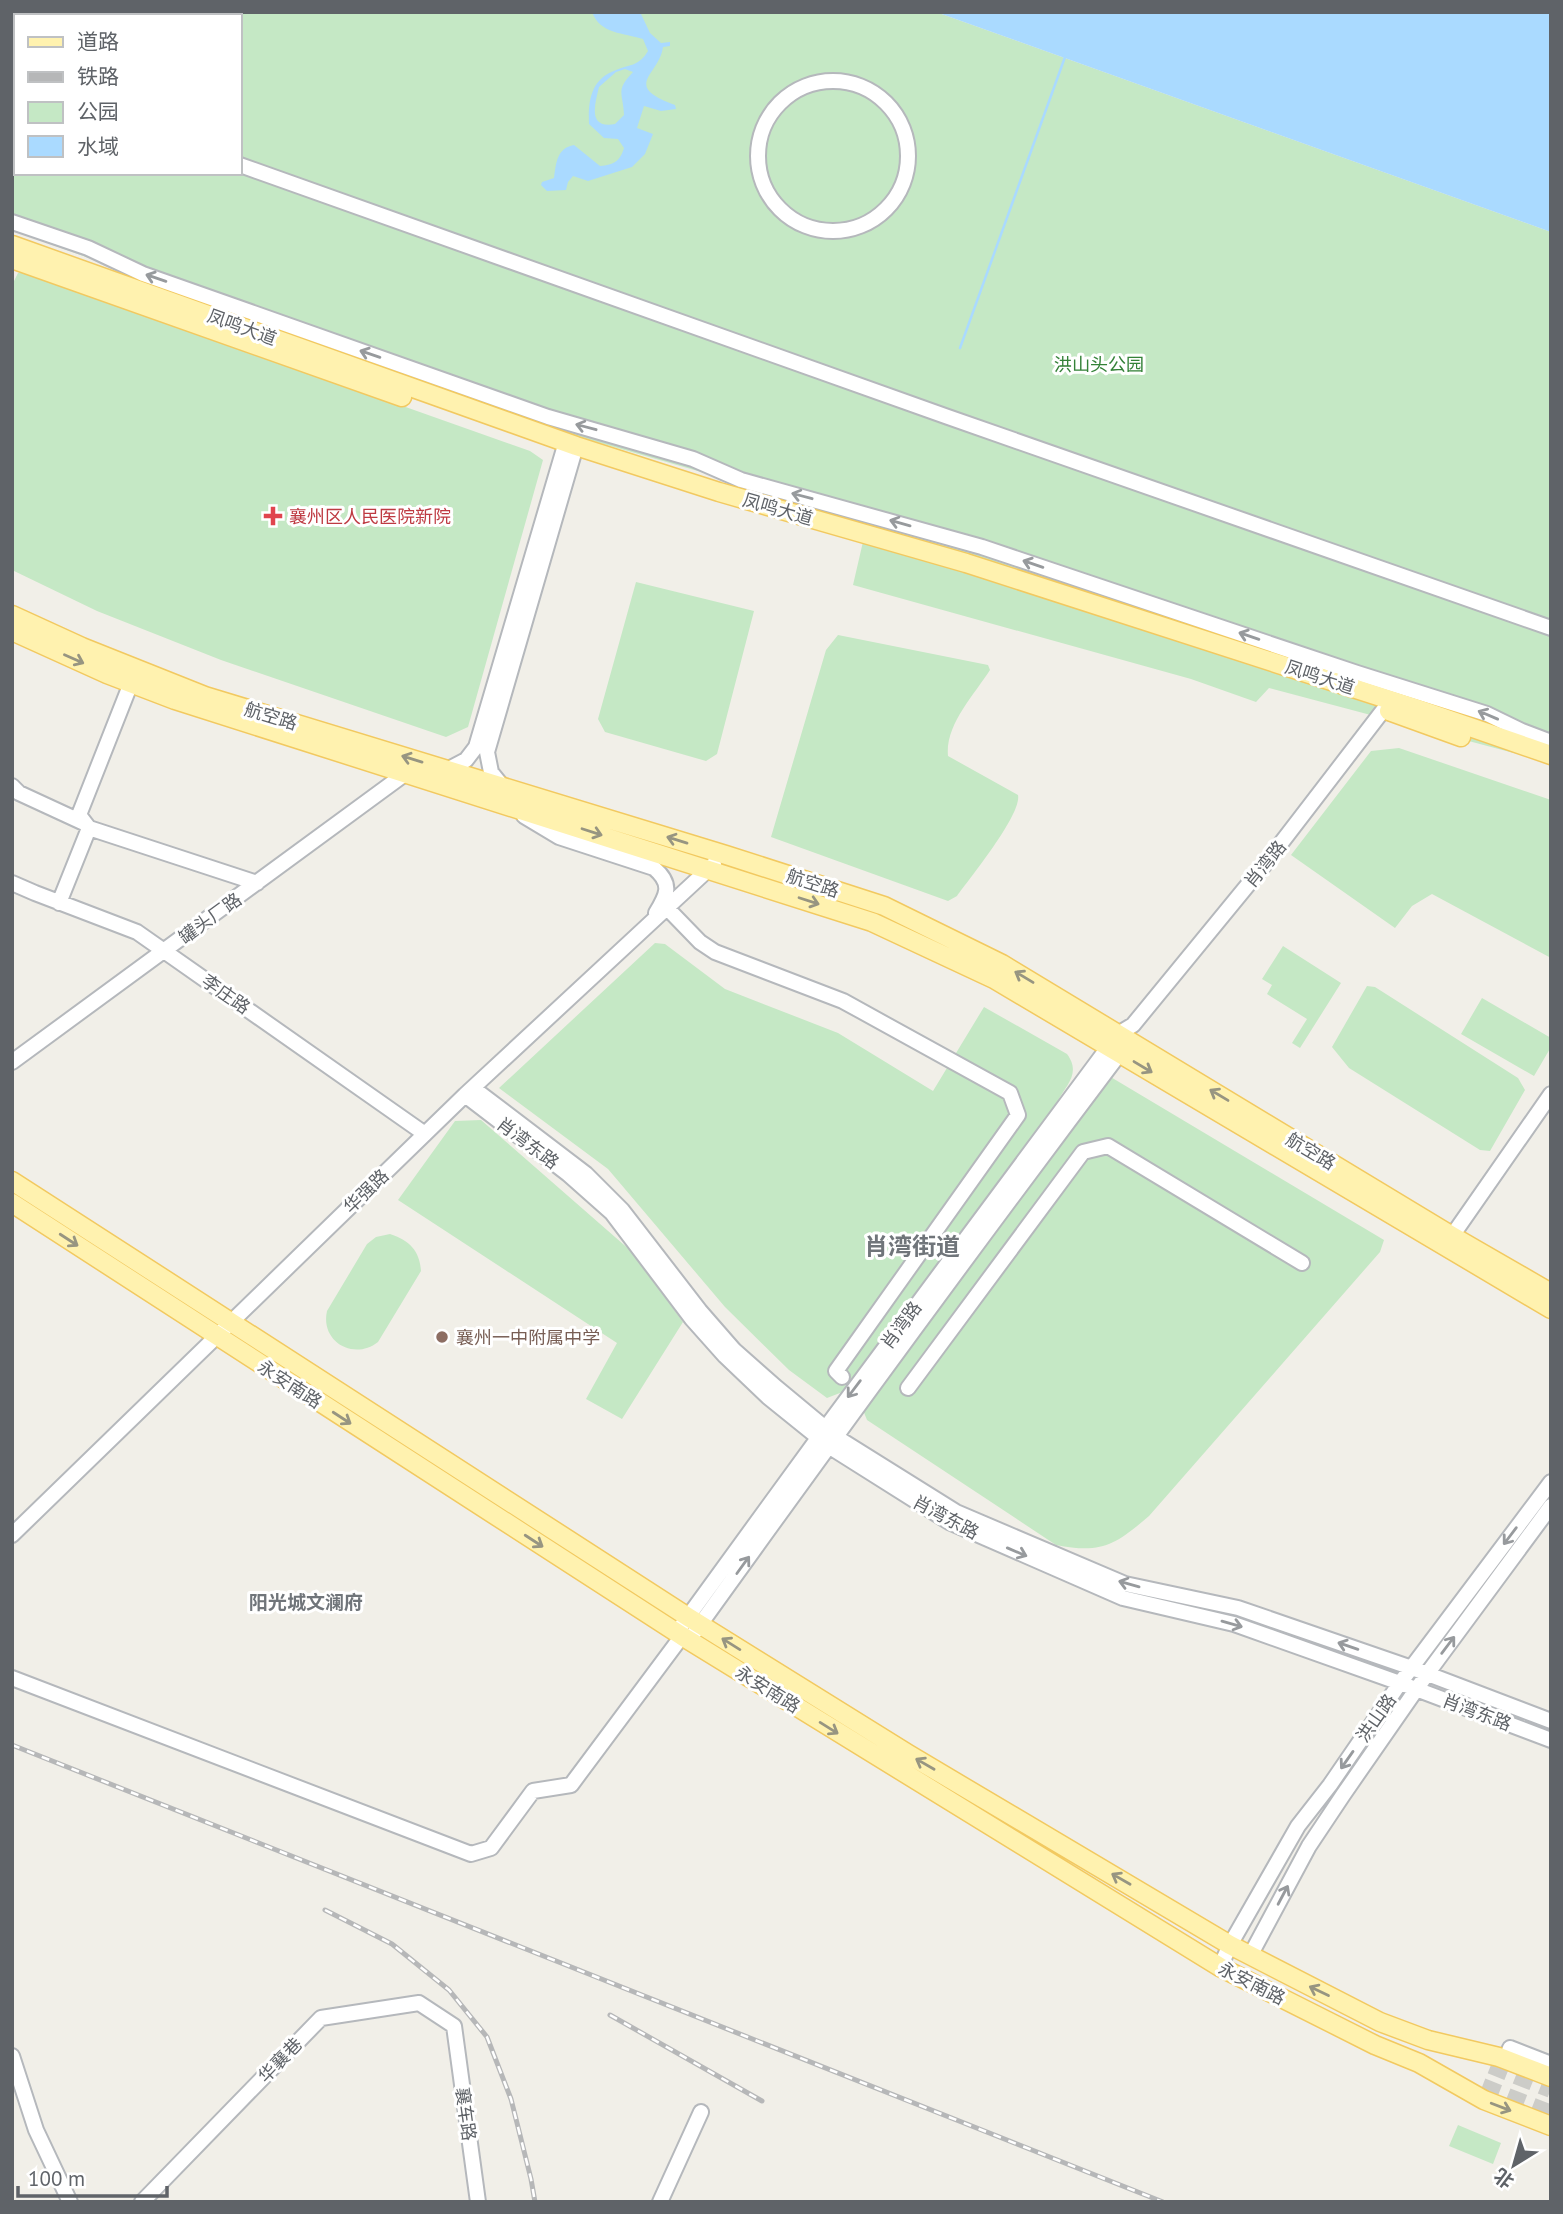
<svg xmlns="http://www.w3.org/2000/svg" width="1563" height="2214" font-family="'PT Sans','Noto Sans SC',sans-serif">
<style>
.green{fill:#c5e8c5;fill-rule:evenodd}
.water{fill:#aadaff;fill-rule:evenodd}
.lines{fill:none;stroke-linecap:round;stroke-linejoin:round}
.stream{stroke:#aadaff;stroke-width:2.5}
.major-tunnel{stroke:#ccccc8;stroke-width:18;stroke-dasharray:18 9;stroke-linecap:butt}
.minor-casing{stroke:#b5b8bc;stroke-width:18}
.major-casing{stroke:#f2c960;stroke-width:21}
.minor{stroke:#fff;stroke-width:14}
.major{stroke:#fff2af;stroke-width:18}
.rail-casing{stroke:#b6b7b8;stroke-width:5}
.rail{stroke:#fff;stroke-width:2.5;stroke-dasharray:8;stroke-linecap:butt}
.oneway{stroke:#979a9d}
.oneway2{stroke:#979581}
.health-dot{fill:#e0444e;stroke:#fff;stroke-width:2.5}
.education-dot{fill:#8d6e63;stroke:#fff;stroke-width:2.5}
.labels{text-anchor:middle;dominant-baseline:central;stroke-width:6;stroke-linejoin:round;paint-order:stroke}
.street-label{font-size:18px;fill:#5f6368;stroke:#fff}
.park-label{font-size:18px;fill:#348238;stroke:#fff}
.health-label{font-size:18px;fill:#be3a42;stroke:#fff;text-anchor:start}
.education-label{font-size:18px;fill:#785e54;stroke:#fff;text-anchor:start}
.neighbourhood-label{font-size:19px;font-weight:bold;fill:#70757a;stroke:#fff}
.district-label{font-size:24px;font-weight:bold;fill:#70757a;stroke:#fff}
</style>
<rect width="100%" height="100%" fill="#f1efe8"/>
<path class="green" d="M12,12H936L1551,232V763L1269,688L1256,702L1191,679L853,585L868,520L576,436L12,230ZM16,16H240V173H16Z
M24,272L530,451L543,460L468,727L446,737L221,660L97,611L12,570V285L18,273Z
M636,582L754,611L717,754L706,761L605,732L598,719Z
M838,635L988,665L990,670C974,695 945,725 948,756L1018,795C1022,814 970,878 957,896L948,901L771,837L826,650Z
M1399,748L1551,800V958L1432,894L1412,906L1395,928L1291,855L1371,751Z
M655,943L665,944L725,989L838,1033L933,1091L984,1007L1067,1054C1081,1073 1067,1084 1057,1102L845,1391L827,1398L789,1370L725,1307L608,1169L499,1088Z
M1283,946L1341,983L1300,1048L1292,1043L1307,1019L1267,994L1272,985L1262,979Z
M1367,986L1375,987L1518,1078L1525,1090L1490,1151L1480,1150L1349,1068L1332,1047Z
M1482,998L1551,1038V1047L1534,1076L1461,1034Z
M1109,1076L1384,1240L1380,1252L1149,1516C1115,1545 1102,1554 1056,1545L867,1420L863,1410Z
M481,1120L631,1251L683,1322L622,1419L586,1399L617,1343L398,1200L455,1121Z
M390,1234C409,1240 420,1251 421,1271L378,1342C354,1361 320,1342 327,1311L367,1244L376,1237Z
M1458,2125L1501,2143L1493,2164L1449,2146Z"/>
<path class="water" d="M592,12L641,14L650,33L661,43L670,42V46L663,47C659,76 621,85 675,105L676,109L661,111L644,106L637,128L653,134L645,154L632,167L588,181L573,176L568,182L566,190L547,191L541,185L542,182L554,178C556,163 557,148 574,145L600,166C614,165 620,161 624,148L618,139L604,138L589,124C588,100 591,79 616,70C631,64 639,66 648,51L643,39C624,33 600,34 592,12ZM625,69L633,72C615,91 623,92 624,115L615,124C587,129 595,104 599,87L616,72Z
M936,12H1551V232Z"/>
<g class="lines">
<path class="stream" d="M960,348L1065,57"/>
<path class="major-tunnel" d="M1491,2065L1551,2089
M1482,2087L1551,2114"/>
<defs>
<path id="minor" d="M758 156a75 75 0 1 1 150 0a75 75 0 1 1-150 0Z
M12,83L16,85
M240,165L948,417L1551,628
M12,222L88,248L143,274L548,417L693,459L741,480L982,547L1357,673L1487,714L1522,731L1551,742
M447,770L466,760L476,747L566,442
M12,786L19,793L84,823
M503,787L491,772L487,752L576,446
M524,816L559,837L654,868C673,884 667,895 656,913
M89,828L257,883
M12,883L35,893L137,932L425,1134
M59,903L89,828L79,815L131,683
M668,909L700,942L715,952L843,1001L1010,1093L1018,1115L836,1371L842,1377
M12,1062L406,773
M473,1088L586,1174L622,1210L700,1311L734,1350L777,1388L836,1437L956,1512L1125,1584L1238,1608L1412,1668L1551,1721
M465,1095L568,1174L612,1213L692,1319L725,1356L768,1397L830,1447L949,1522L1123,1598L1234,1624L1400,1683L1551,1740
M1452,1236L1551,1094
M908,1388L1083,1152L1108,1146L1302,1263
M12,1535L465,1095L714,864
M682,1625L818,1438L1118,1034L1133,1025L1265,864L1391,700
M694,1633C836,1435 979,1240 1126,1045
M12,1678L471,1854L491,1848L533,1791L571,1785L682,1636
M1250,1956L1309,1846L1343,1795L1427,1674L1551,1506
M1220,1967L1230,1945L1298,1826L1330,1785L1400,1683L1551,1482
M12,2056L36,2130L70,2202
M1506,2060L1510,2048L1551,2064
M142,2202L321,2018L419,2003L454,2026L478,2202
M660,2202L701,2112"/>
<path id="major" d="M12,245L576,446L719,492L966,563L1418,709L1551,755
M12,259L402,397
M12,615L82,647L205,696L726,855L884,906L1002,964L1452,1236L1551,1293
M12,631L107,674L175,700L872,922L994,979L1551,1309
M1389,711L1461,737
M12,1181L688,1617L908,1754L1230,1945L1380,2022L1428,2040L1499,2057L1551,2077
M12,1203L682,1636L1220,1967L1375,2045L1419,2063L1484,2100L1551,2126"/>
</defs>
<use href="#minor" class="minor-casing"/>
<use href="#major" class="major-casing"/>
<use href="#minor" class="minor"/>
<use href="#major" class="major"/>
<defs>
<path id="rail" d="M12,1745L1163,2202
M325,1910L392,1944L449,1990L487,2037L511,2099L531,2179L535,2202
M610,2015L762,2101"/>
</defs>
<use href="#rail" class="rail-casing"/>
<use href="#rail" class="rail"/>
</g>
<defs><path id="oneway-shaft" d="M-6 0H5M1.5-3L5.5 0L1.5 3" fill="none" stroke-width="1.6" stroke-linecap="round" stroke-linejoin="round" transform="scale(1.75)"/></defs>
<g class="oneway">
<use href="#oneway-shaft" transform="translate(156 278) rotate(-161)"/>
<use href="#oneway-shaft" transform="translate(370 354) rotate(-161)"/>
<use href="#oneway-shaft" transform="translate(586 427) rotate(-165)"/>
<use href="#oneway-shaft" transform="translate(802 496) rotate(-165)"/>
<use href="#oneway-shaft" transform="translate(900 523) rotate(-164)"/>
<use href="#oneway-shaft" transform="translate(1033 564) rotate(-161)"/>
<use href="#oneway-shaft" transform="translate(1249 636) rotate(-161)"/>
<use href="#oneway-shaft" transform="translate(1488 715) rotate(-157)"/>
<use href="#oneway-shaft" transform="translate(854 1389) rotate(127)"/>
<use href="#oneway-shaft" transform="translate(1510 1536) rotate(127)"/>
<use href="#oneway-shaft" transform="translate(1017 1552) rotate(23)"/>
<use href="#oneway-shaft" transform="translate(743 1565) rotate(-54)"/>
<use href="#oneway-shaft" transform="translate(1129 1584) rotate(-164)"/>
<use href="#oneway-shaft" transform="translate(1232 1624) rotate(16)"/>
<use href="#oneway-shaft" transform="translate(1448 1645) rotate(-53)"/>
<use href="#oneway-shaft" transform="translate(1348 1646) rotate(-161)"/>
<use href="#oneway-shaft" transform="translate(1347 1760) rotate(125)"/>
<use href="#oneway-shaft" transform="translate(1283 1895) rotate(-62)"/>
</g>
<g class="oneway2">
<use href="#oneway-shaft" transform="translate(74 659) rotate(24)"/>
<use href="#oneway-shaft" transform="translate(412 759) rotate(-163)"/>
<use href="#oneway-shaft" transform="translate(592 832) rotate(18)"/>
<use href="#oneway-shaft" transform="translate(677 840) rotate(-163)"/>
<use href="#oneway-shaft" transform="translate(809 901) rotate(18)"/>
<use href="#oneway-shaft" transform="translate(1024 977) rotate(-149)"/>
<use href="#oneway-shaft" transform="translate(1143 1067) rotate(31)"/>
<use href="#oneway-shaft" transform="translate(1219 1095) rotate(-149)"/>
<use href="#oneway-shaft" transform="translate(69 1240) rotate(33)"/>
<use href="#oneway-shaft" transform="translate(342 1418) rotate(33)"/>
<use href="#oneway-shaft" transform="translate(534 1541) rotate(33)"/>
<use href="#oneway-shaft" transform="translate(731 1644) rotate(-148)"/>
<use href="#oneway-shaft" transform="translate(829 1728) rotate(32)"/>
<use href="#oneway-shaft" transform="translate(925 1764) rotate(-150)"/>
<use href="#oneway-shaft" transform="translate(1121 1879) rotate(-150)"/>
<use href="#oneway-shaft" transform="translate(1319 1991) rotate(-154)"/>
<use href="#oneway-shaft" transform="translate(1501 2107) rotate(21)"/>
</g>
<path class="health-dot" d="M269.5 505.5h7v7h7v7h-7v7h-7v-7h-7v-7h7z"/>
<circle class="education-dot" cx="442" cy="1337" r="7"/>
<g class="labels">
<g class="street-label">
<text transform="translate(242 327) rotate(20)">凤鸣大道</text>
<text transform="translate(778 509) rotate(16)">凤鸣大道</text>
<text transform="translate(1320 677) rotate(18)">凤鸣大道</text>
<text transform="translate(271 716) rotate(17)">航空路</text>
<text transform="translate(1265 864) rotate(-51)">肖湾路</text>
<text transform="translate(813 883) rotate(18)">航空路</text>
<text transform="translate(210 918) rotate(-36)">罐头厂路</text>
<text transform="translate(226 994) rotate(35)">李庄路</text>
<text transform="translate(528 1143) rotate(37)">肖湾东路</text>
<text transform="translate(1311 1151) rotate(31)">航空路</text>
<text transform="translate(366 1191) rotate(-44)">华强路</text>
<text transform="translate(901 1325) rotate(-53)">肖湾路</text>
<text transform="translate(290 1384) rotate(33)">永安南路</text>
<text transform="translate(946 1517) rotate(28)">肖湾东路</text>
<text transform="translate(768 1689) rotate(32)">永安南路</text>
<text transform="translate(1477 1712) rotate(21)">肖湾东路</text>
<text transform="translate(1376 1718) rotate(-55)">洪山路</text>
<text transform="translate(1252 1983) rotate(27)">永安南路</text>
<text transform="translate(280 2060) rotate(-46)">华襄巷</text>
<text transform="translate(466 2114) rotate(82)">襄车路</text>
</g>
<g class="park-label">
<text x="1099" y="364">洪山头公园</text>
</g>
<g class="health-label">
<text x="289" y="516">襄州区人民医院新院</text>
</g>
<g class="education-label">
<text x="456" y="1337">襄州一中附属中学</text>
</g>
<g class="neighbourhood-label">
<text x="306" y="1602">阳光城文澜府</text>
</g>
<g class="district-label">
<text x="912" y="1246">肖湾街道</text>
</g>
</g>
<rect width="1563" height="2214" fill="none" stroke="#5f6368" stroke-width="28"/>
<rect x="14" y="14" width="228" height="161" fill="#ffffff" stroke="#bfc1c3" stroke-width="2"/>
<rect x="28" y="37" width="35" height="10" fill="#fff2af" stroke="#bfc1c3" stroke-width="2"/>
<text x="77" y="49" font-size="21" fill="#5f6368">道路</text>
<rect x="28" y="72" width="35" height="10" fill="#b6b7b8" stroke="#bfc1c3" stroke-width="2"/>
<text x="77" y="84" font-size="21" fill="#5f6368">铁路</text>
<rect x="28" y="102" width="35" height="21" fill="#c5e8c5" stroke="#bfc1c3" stroke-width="2"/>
<text x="77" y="119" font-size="21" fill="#5f6368">公园</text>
<rect x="28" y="136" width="35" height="21" fill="#aadaff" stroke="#bfc1c3" stroke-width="2"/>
<text x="77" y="154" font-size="21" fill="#5f6368">水域</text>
<g transform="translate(1514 2165) rotate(217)" stroke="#ffffff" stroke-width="5" paint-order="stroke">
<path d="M0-5L12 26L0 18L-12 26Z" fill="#5f6368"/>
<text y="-10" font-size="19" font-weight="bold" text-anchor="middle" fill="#5f6368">北</text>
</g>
<path d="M18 2186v10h149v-10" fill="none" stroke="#5f6368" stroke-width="3.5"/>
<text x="28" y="2186" font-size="21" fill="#5f6368" stroke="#ffffff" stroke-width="5" paint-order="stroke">100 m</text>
</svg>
